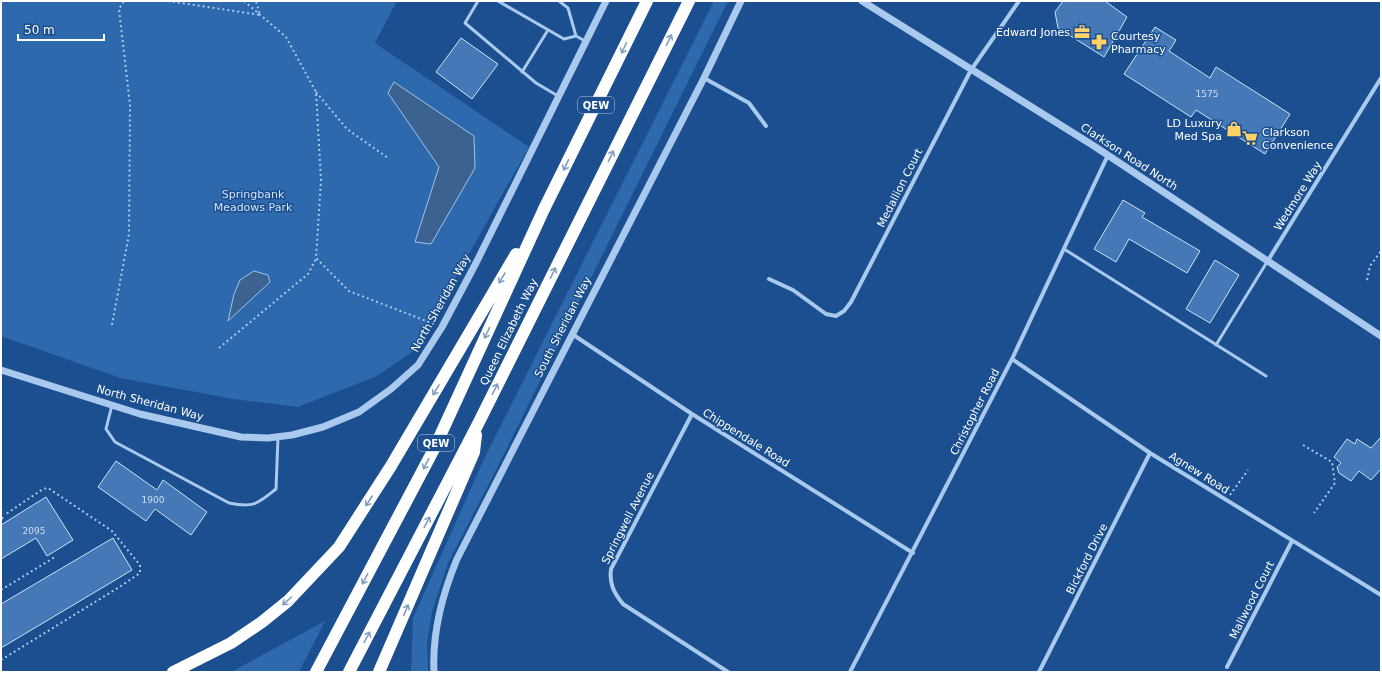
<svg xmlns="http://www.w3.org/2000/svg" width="1382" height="673" font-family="'DejaVu Sans',sans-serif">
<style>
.green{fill:#2e69ad}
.water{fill:#3c6290;stroke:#9cc4f0}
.building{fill:#4478b7;stroke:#cfe3fa}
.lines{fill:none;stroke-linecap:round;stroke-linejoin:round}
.path{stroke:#a9c9ee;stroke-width:2;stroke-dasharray:2 3;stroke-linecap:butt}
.service{stroke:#a9c9ee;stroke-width:3}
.minor{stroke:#a9c9ee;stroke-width:4}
.tertiary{stroke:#a9c9ee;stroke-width:7}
.motorway{stroke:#fff;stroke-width:12}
.oneway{stroke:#829ec1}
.labels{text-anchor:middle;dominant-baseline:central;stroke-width:3;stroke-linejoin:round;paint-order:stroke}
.number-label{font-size:9px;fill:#d0dded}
.shield{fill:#1b4f8f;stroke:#bbcadd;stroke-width:1}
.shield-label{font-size:10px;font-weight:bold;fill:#fff}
.poi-label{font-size:11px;fill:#fff;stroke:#1b4f8f;text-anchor:end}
.street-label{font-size:11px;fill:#fff;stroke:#1b4f8f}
.park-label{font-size:11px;fill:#cfe3fa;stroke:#1b4f8f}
</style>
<rect width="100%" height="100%" fill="#1b4f8f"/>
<path class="green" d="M1,1H397L375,43L529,147L415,350L377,376L298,407L233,399L120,378L1,336Z
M714,1H728L497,468L448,563L432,612L427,642L428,672H411L413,618L485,457Z
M325,621L299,672H231Z"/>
<path class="water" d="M394,82L474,136L475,168L431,244L415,242L439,167L388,93Z
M254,271L268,275L270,282L228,321L234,294L240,280Z"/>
<path class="building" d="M1063,1H1105L1127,17L1104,57L1058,28L1055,12Z
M1155,27L1176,40L1169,51L1210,78L1216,67L1290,114L1265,154L1196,110L1191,117L1124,74Z
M461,38L498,64L472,99L436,72Z
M1123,200L1145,213L1142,217L1200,251L1187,273L1129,239L1116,262L1094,249Z
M1215,260L1239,275L1210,323L1186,309Z
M1381,437V469L1371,480L1359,471L1351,481L1339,473L1337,467L1341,463L1334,457L1347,439L1355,444L1357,439L1371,448Z
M116,461L157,490L163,480L207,512L191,535L155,509L146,521L98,487Z
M46,497L73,540L47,556L36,538L1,559V525Z
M113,538L132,570L1,648V604Z"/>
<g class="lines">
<path class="path" d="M168,1L260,15L256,1
M244,1L286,37L316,92L321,180L316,258L349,291L434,324
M316,92L347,129L388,158
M1367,280L1370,266L1381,251
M112,325L129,234L130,105L119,9L124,1
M219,348L308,274L316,259
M1303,445L1332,462L1335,483L1314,513
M1230,495L1248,470
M1,590L55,557
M1,660L121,586L140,573V565L112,531L48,488L43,489L6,514"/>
<path class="service" d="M478,1L465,23L536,83L558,96
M498,1L564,39L576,36L585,41
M559,1L568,8L576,36
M522,72L548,30
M1064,249L1266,376
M1216,345L1267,262
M112,405L106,429L115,442L229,503C254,508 257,504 276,489L278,437
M1,518H2"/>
<path class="minor" d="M704,78L749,103L766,126
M1267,262L1381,78
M769,279L793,290L826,314L836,316L844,311L851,302L971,70L1019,1
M572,334L692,414L913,553
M1012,359L1150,453L1381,595
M692,414L611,569C609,584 614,593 623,604L728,672
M1227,667L1292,541
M850,672L1012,359L1108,155
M1039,672L1150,453"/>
<path class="tertiary" d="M862,1L1094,146L1381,336
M1,370L140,414L241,437L268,438L292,435L323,427L359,412L391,389L418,365L442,327L476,263L606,1
M434,672C432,632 442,595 457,559L704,78L741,1"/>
<path class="motorway" d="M173,672L231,643L262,622L288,601L339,547L391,466L516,254
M316,672L434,449L544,209L647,1
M349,672L478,424L689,1
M379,672L474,452L476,435"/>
</g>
<defs><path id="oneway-shaft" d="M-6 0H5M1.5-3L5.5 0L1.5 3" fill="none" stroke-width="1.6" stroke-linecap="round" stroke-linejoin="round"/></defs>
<g class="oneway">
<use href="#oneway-shaft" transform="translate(669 40) rotate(-64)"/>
<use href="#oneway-shaft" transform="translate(624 48) rotate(116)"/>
<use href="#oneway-shaft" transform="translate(611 156) rotate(-64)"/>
<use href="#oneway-shaft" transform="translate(566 165) rotate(116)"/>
<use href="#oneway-shaft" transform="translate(553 273) rotate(-64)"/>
<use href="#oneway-shaft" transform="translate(502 278) rotate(121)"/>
<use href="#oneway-shaft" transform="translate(487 333) rotate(115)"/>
<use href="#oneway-shaft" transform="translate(495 389) rotate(-64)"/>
<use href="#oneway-shaft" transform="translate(436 390) rotate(121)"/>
<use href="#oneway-shaft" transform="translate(426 464) rotate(118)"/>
<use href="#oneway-shaft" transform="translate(369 501) rotate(123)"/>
<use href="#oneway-shaft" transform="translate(427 522) rotate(-62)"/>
<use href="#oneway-shaft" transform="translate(365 579) rotate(118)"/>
<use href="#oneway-shaft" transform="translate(287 601) rotate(138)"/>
<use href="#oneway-shaft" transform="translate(406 610) rotate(-67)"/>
<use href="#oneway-shaft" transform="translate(367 637) rotate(-62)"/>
</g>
<defs>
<symbol id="office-bare" viewBox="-9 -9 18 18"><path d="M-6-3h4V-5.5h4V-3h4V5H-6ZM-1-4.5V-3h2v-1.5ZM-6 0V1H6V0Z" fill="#ffd166" stroke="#1b4f8f" stroke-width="2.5" paint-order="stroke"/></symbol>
<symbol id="pharmacy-bare" viewBox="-9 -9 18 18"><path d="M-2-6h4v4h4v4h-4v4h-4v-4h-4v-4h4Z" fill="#ffd166" stroke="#1b4f8f" stroke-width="2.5" paint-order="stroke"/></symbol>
<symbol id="shop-bare" viewBox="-9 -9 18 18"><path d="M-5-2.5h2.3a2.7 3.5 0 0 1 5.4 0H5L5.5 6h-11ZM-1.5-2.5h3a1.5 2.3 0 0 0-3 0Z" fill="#ffd166" stroke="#1b4f8f" stroke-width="2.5" paint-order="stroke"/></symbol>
<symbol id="supermarket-bare" viewBox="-9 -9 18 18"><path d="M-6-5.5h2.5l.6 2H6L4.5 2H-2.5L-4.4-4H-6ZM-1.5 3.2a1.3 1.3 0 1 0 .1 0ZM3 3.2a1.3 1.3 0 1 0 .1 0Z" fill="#ffd166" stroke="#1b4f8f" stroke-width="2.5" paint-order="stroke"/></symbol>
</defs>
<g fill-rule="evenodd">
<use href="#office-bare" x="1071" y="21" width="22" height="22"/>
<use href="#pharmacy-bare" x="1088" y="31" width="22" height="22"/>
<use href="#shop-bare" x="1223" y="118" width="22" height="22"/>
<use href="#supermarket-bare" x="1239" y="127" width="22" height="22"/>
</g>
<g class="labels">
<g class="number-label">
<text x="1207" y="94">1575</text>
<text x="153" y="500">1900</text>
<text x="34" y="531">2095</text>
</g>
<g class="shield">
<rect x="578" y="97" width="36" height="16" rx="3"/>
<rect x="418" y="435" width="36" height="16" rx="3"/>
</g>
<g class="shield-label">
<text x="596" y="105">QEW</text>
<text x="436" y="443">QEW</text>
</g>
<g class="poi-label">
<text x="1070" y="32">Edward Jones</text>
<text x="1111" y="36" text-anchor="start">Courtesy<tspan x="1111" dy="13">Pharmacy</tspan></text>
<text x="1222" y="123">LD Luxury<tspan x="1222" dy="13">Med Spa</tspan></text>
<text x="1262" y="132" text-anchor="start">Clarkson<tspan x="1262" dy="13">Convenience</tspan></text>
</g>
<g class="street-label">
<text transform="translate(1129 157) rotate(33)">Clarkson Road North</text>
<text transform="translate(900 188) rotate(-63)">Medallion Court</text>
<text transform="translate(1298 196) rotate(-58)">Wedmore Way</text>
<text transform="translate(441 303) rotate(-61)">North Sheridan Way</text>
<text transform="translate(563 327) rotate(-63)">South Sheridan Way</text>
<text transform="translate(509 332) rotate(-64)">Queen Elizabeth Way</text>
<text transform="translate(150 403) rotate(15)">North Sheridan Way</text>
<text transform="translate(975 412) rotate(-63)">Christopher Road</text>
<text transform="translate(746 438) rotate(32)">Chippendale Road</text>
<text transform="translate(1199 473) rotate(32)">Agnew Road</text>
<text transform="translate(628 518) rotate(-63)">Springwell Avenue</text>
<text transform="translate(1087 559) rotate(-63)">Bickford Drive</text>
<text transform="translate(1252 600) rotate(-63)">Mallwood Court</text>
</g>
<g class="park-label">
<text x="253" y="194">Springbank<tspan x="253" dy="13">Meadows Park</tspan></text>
</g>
</g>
<rect width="1382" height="673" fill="none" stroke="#ffffff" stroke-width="4"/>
<path d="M18 34v6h86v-6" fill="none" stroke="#ffffff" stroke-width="2"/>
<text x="24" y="34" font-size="12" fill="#ffffff" stroke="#1b4f8f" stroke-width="3" paint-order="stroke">50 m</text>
</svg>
